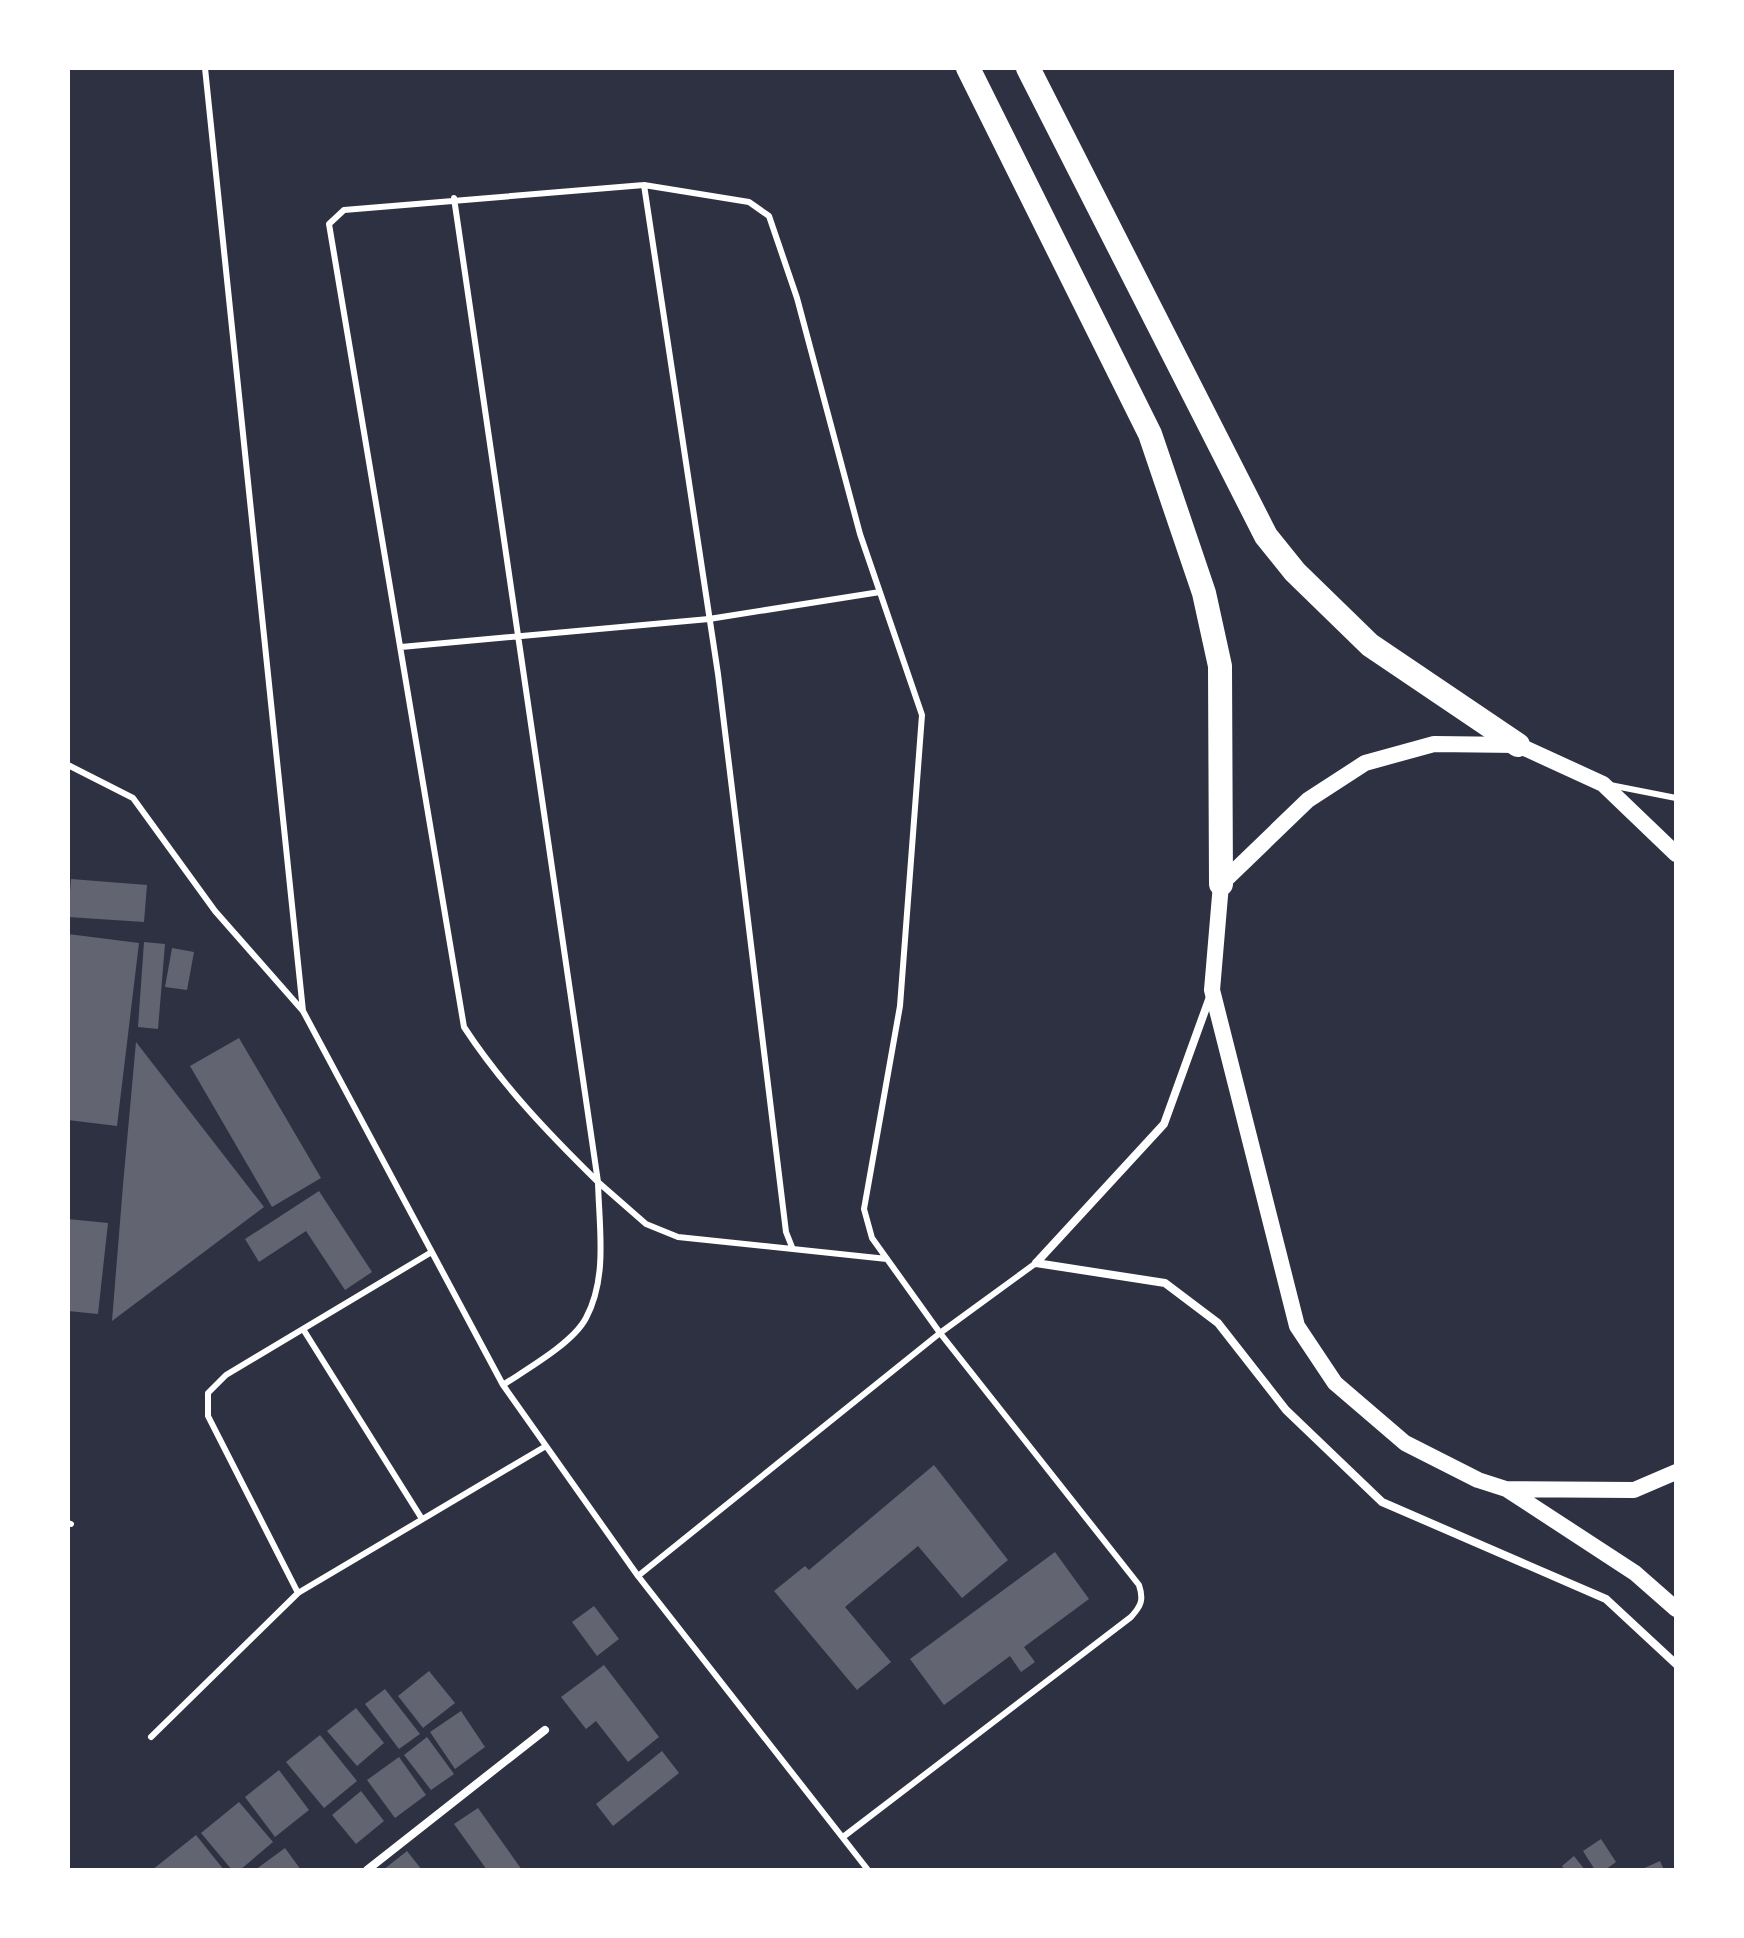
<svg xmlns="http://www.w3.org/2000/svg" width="1744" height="1938" font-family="'Zilla Slab',serif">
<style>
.building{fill:#626471}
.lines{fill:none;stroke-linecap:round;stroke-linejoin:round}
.service{stroke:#fff;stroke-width:6}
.minor{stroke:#fff;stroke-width:8}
.secondary{stroke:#fff;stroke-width:16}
.motorway{stroke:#fff;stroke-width:24}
</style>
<rect width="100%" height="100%" fill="#2d3142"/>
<path class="building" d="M71,879L147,885L144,922L68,917Z
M68,934L139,943L117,1126L68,1120Z
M144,942L165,944L158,1029L138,1027Z
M172,948L194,952L187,990L165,987Z
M239,1038L321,1178L272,1207L190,1066Z
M136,1042L264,1207L112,1321L123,1185Z
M319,1191L372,1272L345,1290L306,1231L259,1262L245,1239Z
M68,1219L108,1223L98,1314L68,1311Z
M934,1465L1008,1560L962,1598L918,1546L845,1607L891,1662L857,1690L774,1591L805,1566L809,1570Z
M1055,1552L1089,1599L1024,1647L1035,1662L1021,1672L1010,1656L944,1705L910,1659Z
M594,1606L619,1639L597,1656L572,1622Z
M604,1665L659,1737L628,1762L596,1721L586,1729L561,1697Z
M429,1671L455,1703L423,1728L398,1696Z
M385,1689L420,1734L399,1749L365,1704Z
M356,1708L384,1743L357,1766L327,1731Z
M461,1711L485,1747L455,1769L430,1732Z
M320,1735L357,1781L324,1808L286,1762Z
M427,1737L454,1774L431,1790L404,1755Z
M662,1751L679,1773L613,1826L596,1804Z
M399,1757L426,1795L395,1818L367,1780Z
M279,1770L309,1810L275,1837L245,1797Z
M361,1791L384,1821L356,1844L332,1815Z
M239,1802L273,1842L240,1870H232L201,1833Z
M478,1808L522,1870H487L454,1824Z
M196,1835L224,1870H152Z
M1601,1839L1616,1862L1605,1870H1595L1583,1851Z
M285,1848L301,1870H255Z
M407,1851L422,1870H383Z
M1574,1856L1585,1870H1565L1562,1866Z
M1660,1861L1664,1870H1640Z"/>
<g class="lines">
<path class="service" d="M205,68L303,1011L503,1385L638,1576L868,1870
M644,185L718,674L786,1232L792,1247
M454,198L598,1182L646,1224L678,1237L887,1259
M401,647L709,619L880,592
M68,765L133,798L215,911L303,1011
M1610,785L1676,798
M303,1329L422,1519
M503,1385C527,1369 573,1343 586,1318C608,1277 599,1227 598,1182C549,1134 502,1085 464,1027L329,224L344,210L644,185L749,202L769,216L797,298L860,534L922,715L900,1006L864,1209L872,1238L940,1333L1139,1585C1144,1600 1141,1606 1131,1617L843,1837
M68,1523L71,1524
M638,1576L940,1333L1036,1263
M298,1593L208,1416V1393L226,1375L430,1253
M151,1737L298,1593L546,1446"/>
<path class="minor" d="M1036,1263L1165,1283L1218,1323L1286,1410L1382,1502L1606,1599L1676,1664
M1036,1263L1164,1124L1211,994
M367,1870L545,1730"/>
<path class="secondary" d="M1676,854L1603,784L1518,745L1434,744L1365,763L1308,800L1221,884L1212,990L1297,1326L1335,1383L1405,1443L1478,1480L1506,1489L1634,1490L1676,1472
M1508,1490L1635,1573L1676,1609"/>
<path class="motorway" d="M968,68L1150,434L1204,593L1220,666L1221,884
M1028,68L1266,536L1295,572L1370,645L1518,745"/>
</g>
<rect width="1744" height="1938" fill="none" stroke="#ffffff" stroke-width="140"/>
</svg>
